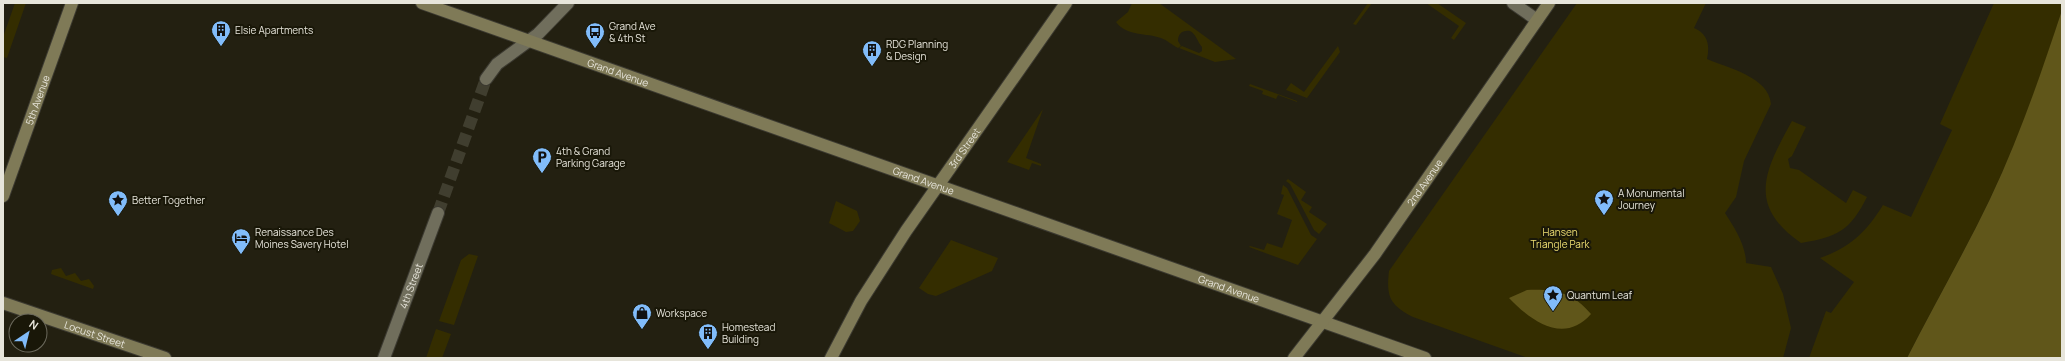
<svg xmlns="http://www.w3.org/2000/svg" width="2065" height="361" font-family="Manrope,sans-serif">
<style>
.green{fill:#342d00}
.water{fill:#60561a}
.lines{fill:none;stroke-linecap:round;stroke-linejoin:round}
.street-tunnel{stroke:#403e2f;stroke-width:12;stroke-dasharray:12 6;stroke-linecap:butt}
.street-casing{stroke:#3c3a31;stroke-width:14}
.secondary-casing{stroke:#3c3a31;stroke-width:14}
.street{stroke:#706e5c;stroke-width:12}
.secondary{stroke:#7f7a57;stroke-width:12}
.labels{text-anchor:middle;dominant-baseline:central;stroke-width:4;stroke-linejoin:round;paint-order:stroke}
.poi-label{font-size:10px;fill:#e7e5db;stroke:#191708;text-anchor:start}
.street-label{font-size:10px;fill:#e7e5db;stroke:#191708}
.park-label{font-size:10px;fill:#f0df73;stroke:#191708}
</style>
<rect width="100%" height="100%" fill="#232011"/>
<path class="green" d="M15,3H26L7,58L3,57V37Z
M1132,3H1159L1236,59L1215,62L1179,48L1182,46L1199,53L1202,51V47C1197,41 1196,34 1190,31C1182,30 1178,34 1178,41L1181,46L1178,48C1172,45 1167,40 1161,38C1147,33 1126,36 1116,22L1128,12Z
M1368,3H1372L1356,25L1353,24Z
M1426,3H1437L1466,23L1454,40L1451,38L1459,26Z
M1577,3H1706L1694,28C1708,34 1710,45 1707,59C1728,68 1769,77 1771,104L1744,161L1736,197L1725,213C1734,227 1746,245 1746,263L1771,267L1783,294L1791,328L1783,358H1528L1413,317C1390,305 1386,297 1389,271Z
M1994,3H2062V10C2042,74 2019,138 1990,199C1964,253 1934,305 1907,358H1809L1826,311L1831,313L1854,282L1820,258C1851,247 1866,232 1883,205L1911,217L1952,130L1940,124Z
M1338,46L1340,52L1307,98L1286,90L1291,83L1304,92Z
M1250,84L1297,101V102L1278,95L1276,99L1262,94L1263,91L1249,86Z
M1043,109L1026,158L1041,164V166L1032,163L1029,170L1007,162Z
M1792,121L1806,127L1792,156L1788,159L1790,168L1799,170L1846,203L1853,190L1867,197C1850,231 1837,237 1801,243C1746,205 1765,170 1792,121Z
M1288,179L1306,192L1301,200L1312,207L1309,212L1327,224L1319,234L1314,230L1290,184L1286,181Z
M1283,185L1287,188L1311,235L1317,239L1298,265L1249,247L1250,246L1264,250L1267,243L1282,248L1292,220L1277,214L1284,195L1281,194Z
M836,201L857,211L860,221L853,231L846,232L829,223Z
M951,240L998,258L992,271L936,296L928,294L919,288Z
M469,254L478,256L454,325L439,321L461,260Z
M61,268L66,276L75,273L81,281L89,279L94,286L93,289L51,274L52,270Z
M436,329L451,334L442,358H426Z"/>
<path class="water" d="M2062,10V358H1907C1934,305 1964,253 1990,199C2019,138 2041,74 2062,10Z
M1527,290C1555,289 1572,292 1591,314C1564,345 1531,321 1509,298Z"/>
<g class="lines">
<path class="street-tunnel" d="M438,213L486,79"/>
<defs>
<g id="street">
<path d="M1513,3L1537,20"/>
<path d="M486,79L497,64L538,34L568,3"/>
<path id="s1" d="M384,358L438,213"/>
</g>
<g id="secondary">
<path id="s2" d="M422,3L1425,358"/>
<path id="s3" d="M3,196L72,3"/>
<path id="s4" d="M3,303L165,358"/>
<path id="s5" d="M831,358L861,301L906,231L1066,3"/>
<path id="s6" d="M1294,358L1375,254L1549,3"/>
</g>
</defs>
<use href="#street" class="street-casing"/>
<use href="#secondary" class="secondary-casing"/>
<use href="#street" class="street"/>
<use href="#secondary" class="secondary"/>
</g>
<defs>
<symbol id="building-pin" viewBox="-11 -11 22 30"><path d="M0 17L-7.5 6A9.5 9.5 0 1 1 7.5 6Z" fill="#81bcfa" stroke="#191708"/><path d="M-4-6H4V6H1V3H-1V6H-4ZM-2.5-4.3h1.7v1.8h-1.7ZM.8-4.3h1.7v1.8H.8ZM-2.5-1h1.7V.8h-1.7ZM.8-1h1.7V.8H.8Z" fill="#111"/></symbol>
<symbol id="bus-pin" viewBox="-11 -11 22 30"><path d="M0 17L-7.5 6A9.5 9.5 0 1 1 7.5 6Z" fill="#81bcfa" stroke="#191708"/><path d="M-5-6H5V4H4V6H2V4H-2V6H-4V4H-5ZM-3.5-4V0h7V-4ZM-3.5 1.2v1.5H-2V1.2ZM2 1.2v1.5H3.5V1.2Z" fill="#111"/></symbol>
<symbol id="parking-pin" viewBox="-11 -11 22 30"><path d="M0 17L-7.5 6A9.5 9.5 0 1 1 7.5 6Z" fill="#81bcfa" stroke="#191708"/><path d="M-3.5-5.5H1a3.5 3.5 0 0 1 0 7H-1V5.5H-3.5ZM-1-3.4V-.6H.8a1.4 1.4 0 0 0 0-2.8Z" fill="#111"/></symbol>
<symbol id="sight-pin" viewBox="-11 -11 22 30"><path d="M0 17L-7.5 6A9.5 9.5 0 1 1 7.5 6Z" fill="#81bcfa" stroke="#191708"/><path d="M0-6L1.8-2.2L6-1.7L2.9 1.2L3.7 5.4L0 3.3L-3.7 5.4L-2.9 1.2L-6-1.7L-1.8-2.2Z" fill="#111"/></symbol>
<symbol id="hotel-pin" viewBox="-11 -11 22 30"><path d="M0 17L-7.5 6A9.5 9.5 0 1 1 7.5 6Z" fill="#81bcfa" stroke="#191708"/><path d="M-6-4.5h1.5V1H6V5H4.5V3h-9V5H-6ZM-4 0a1.8 1.8 0 1 1 3.6 0ZM.5 0V-2.5h3Q6-2.5 6 0Z" fill="#111"/></symbol>
<symbol id="shop-pin" viewBox="-11 -11 22 30"><path d="M0 17L-7.5 6A9.5 9.5 0 1 1 7.5 6Z" fill="#81bcfa" stroke="#191708"/><path d="M-5-2.5h2.3a2.7 3.5 0 0 1 5.4 0H5L5.5 6h-11ZM-1.5-2.5h3a1.5 2.3 0 0 0-3 0Z" fill="#111"/></symbol>
</defs>
<g fill-rule="evenodd">
<use href="#building-pin" x="210" y="19" width="22" height="30"/>
<use href="#bus-pin" x="584" y="21" width="22" height="30"/>
<use href="#building-pin" x="861" y="39" width="22" height="30"/>
<use href="#parking-pin" x="531" y="146" width="22" height="30"/>
<use href="#sight-pin" x="1593" y="188" width="22" height="30"/>
<use href="#sight-pin" x="107" y="189" width="22" height="30"/>
<use href="#hotel-pin" x="230" y="227" width="22" height="30"/>
<use href="#sight-pin" x="1542" y="284" width="22" height="30"/>
<use href="#shop-pin" x="631" y="302" width="22" height="30"/>
<use href="#building-pin" x="697" y="322" width="22" height="30"/>
</g>
<g class="labels">
<g class="poi-label">
<text x="609" y="26">Grand Ave<tspan x="609" dy="12">&amp; 4th St</tspan></text>
<text x="235" y="30">Elsie Apartments</text>
<text x="886" y="44">RDG Planning<tspan x="886" dy="12">&amp; Design</tspan></text>
<text x="556" y="151">4th &amp; Grand<tspan x="556" dy="12">Parking Garage</tspan></text>
<text x="1618" y="193">A Monumental<tspan x="1618" dy="12">Journey</tspan></text>
<text x="132" y="200">Better Together</text>
<text x="255" y="232">Renaissance Des<tspan x="255" dy="12">Moines Savery Hotel</tspan></text>
<text x="1567" y="295">Quantum Leaf</text>
<text x="656" y="313">Workspace</text>
<text x="722" y="327">Homestead<tspan x="722" dy="12">Building</tspan></text>
</g>
<g class="street-label">
<text stroke="none"><textPath href="#s2" startOffset="208">Grand Avenue</textPath></text>
<text stroke="none"><textPath href="#s3" startOffset="102">5th Avenue</textPath></text>
<text stroke="none"><textPath href="#s5" startOffset="249">3rd Street</textPath></text>
<text stroke="none"><textPath href="#s2" startOffset="532">Grand Avenue</textPath></text>
<text stroke="none"><textPath href="#s6" startOffset="219">2nd Avenue</textPath></text>
<text stroke="none"><textPath href="#s1" startOffset="77">4th Street</textPath></text>
<text stroke="none"><textPath href="#s2" startOffset="856">Grand Avenue</textPath></text>
<text stroke="none"><textPath href="#s4" startOffset="97">Locust Street</textPath></text>
</g>
<g class="park-label">
<text x="1560" y="232">Hansen<tspan x="1560" dy="12">Triangle Park</tspan></text>
</g>
</g>
<rect width="2065" height="361" fill="none" stroke="#e7e5db" stroke-width="8"/>
<g transform="translate(28 333) rotate(35)"><circle r="19" fill="#191708" stroke="#6b695c"/>
<path d="M0-3L7 15L0 10L-7 15Z" fill="#81bcfa"/>
<text y="-6" font-size="11" font-weight="bold" text-anchor="middle" fill="#e7e5db">N</text>
</g>
</svg>
